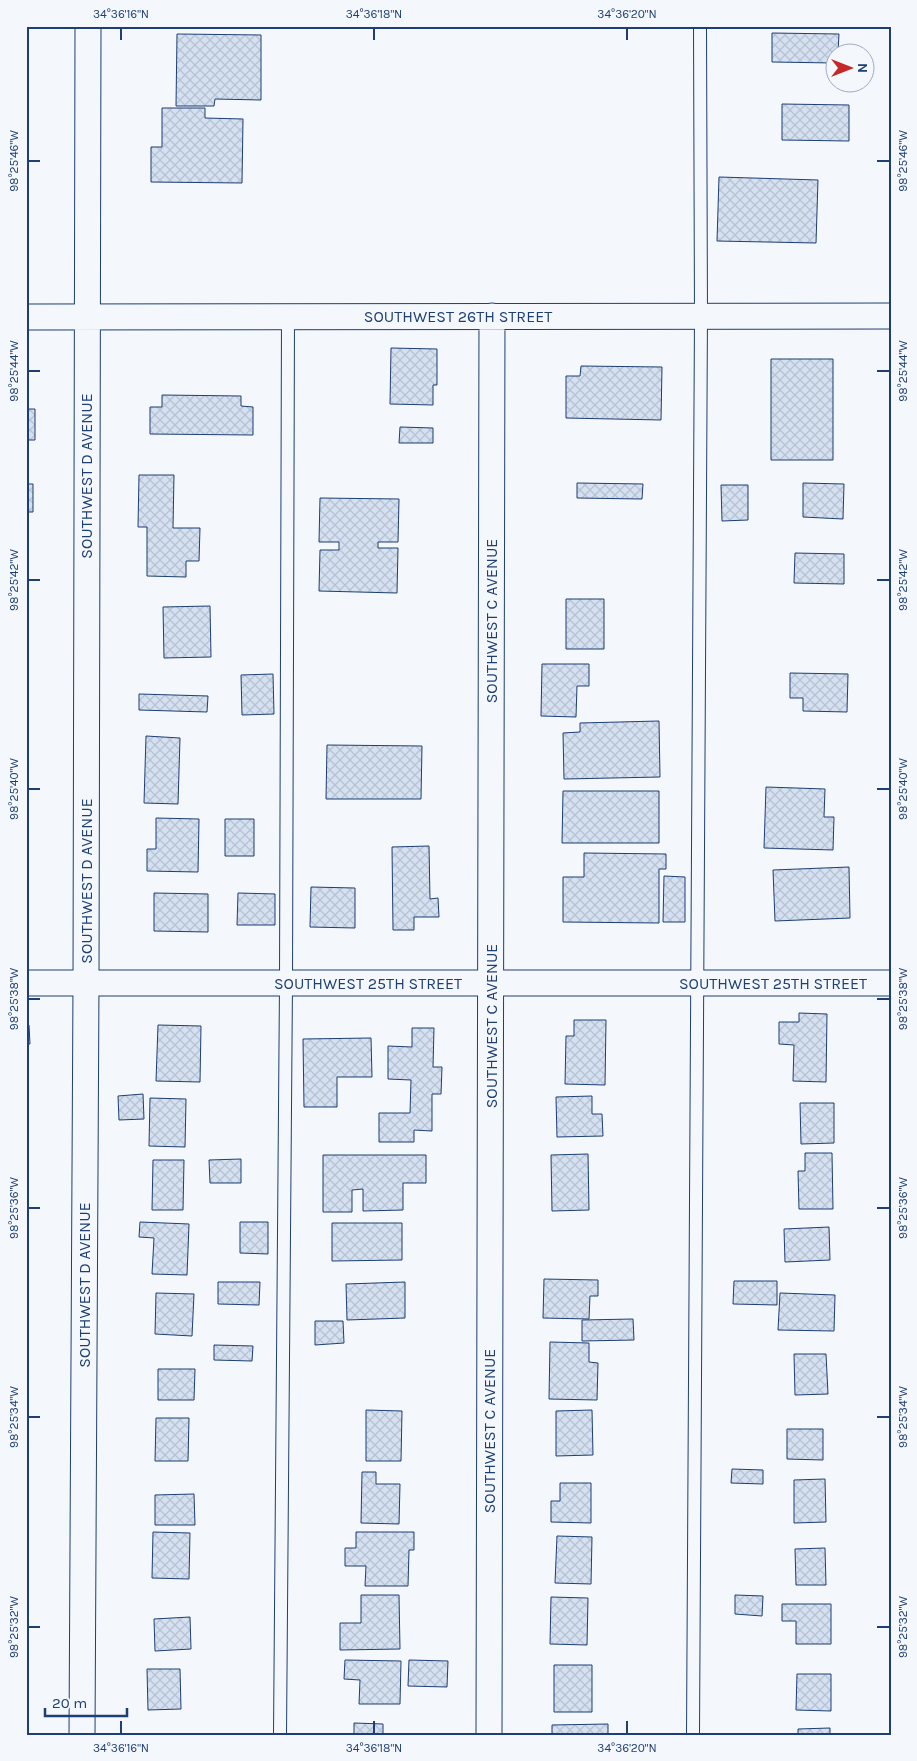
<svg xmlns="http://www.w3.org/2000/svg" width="917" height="1761" font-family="Karla,sans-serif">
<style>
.building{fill:url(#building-cross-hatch);stroke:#1d3f73}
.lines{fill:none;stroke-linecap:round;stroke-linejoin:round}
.lane-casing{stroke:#1d3f73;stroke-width:14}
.street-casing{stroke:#1d3f73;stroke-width:27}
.lane{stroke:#f4f7fb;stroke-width:12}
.street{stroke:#f4f7fb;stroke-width:25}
.ticks{fill:none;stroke:#1d3f73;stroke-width:2}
.labels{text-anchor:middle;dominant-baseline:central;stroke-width:4;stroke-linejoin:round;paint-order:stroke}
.street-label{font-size:16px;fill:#1d3f73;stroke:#f4f7fb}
.neatline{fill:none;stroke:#1d3f73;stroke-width:2}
.ticks-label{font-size:12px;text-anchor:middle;fill:#1d3f73}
</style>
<defs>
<pattern id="building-cross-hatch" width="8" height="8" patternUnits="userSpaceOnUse" patternTransform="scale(1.25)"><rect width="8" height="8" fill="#d5e0f0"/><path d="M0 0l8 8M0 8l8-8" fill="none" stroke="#b6c1d1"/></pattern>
</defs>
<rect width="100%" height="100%" fill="#f4f7fb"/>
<path class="building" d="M772,33L839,34L838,52H834V63L772,62Z
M177,34L261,35V100L215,99L214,106H176Z
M782,104L849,105V141L782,140Z
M162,108H205V118L243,119L242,183L151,182V147H162Z
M719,177L818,180L816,243L717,241Z
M391,348L437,349V385H433V405L390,404Z
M771,359H833V460H771Z
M581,366L662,367L661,420L566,418V376H580Z
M162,395L241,396V406L253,407V435L150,434V407H162Z
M26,409H35V440H26Z
M400,427L433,428V443H399Z
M139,475H174L173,528H200L199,561H186V577L147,576V527H138Z
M577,483L643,484L642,499L577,498Z
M803,483L844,484L843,519L803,517Z
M26,484H33V512H26Z
M721,485H748V520L722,521Z
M320,498L399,499L398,542H378V548H398L397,593L319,591L320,550H339V542H319Z
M795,553L844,554V584L794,583Z
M566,599H604V649H566Z
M210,606L211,657L164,658L163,607Z
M542,664H589V686H577L576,717L541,716Z
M790,673L848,674L847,712L803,711V698H790Z
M273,674L274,714L242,715L241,675Z
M139,694L208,696L207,712L139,710Z
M659,721L660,777L564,779L563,733L580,732V723Z
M146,736L180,738L178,804L144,803Z
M327,745L422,746L421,799H326Z
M766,787L825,789L824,817H834L833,850L764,848Z
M563,791H659V843H562Z
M156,818L199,819L198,872L147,871V849H156Z
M225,819H254V856H225Z
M429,846L430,899L438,898L439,917H414V930H393L392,847Z
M584,853L666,854V869H659V923L563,922V877H584Z
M849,867L850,918L775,921L773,870Z
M664,876L685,877V922H663Z
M311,887L355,888V928L310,927Z
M154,893L208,894V932L154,931Z
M238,893L275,894V925H237Z
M799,1013L827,1014L826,1082L793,1081L794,1045L779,1044V1022H799Z
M574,1020H606L605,1085L565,1084L566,1036H574Z
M26,1025H29L30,1044H26Z
M158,1025L201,1026L200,1082L156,1081Z
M412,1028H434L433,1067H442L441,1094H432V1131L414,1130V1142H379V1113H410L411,1080L388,1079V1046L412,1047Z
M371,1038L372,1077H337V1107H304L303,1039Z
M143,1094L144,1119L119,1120L118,1096Z
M592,1096V1114H602L603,1136L557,1137L556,1097Z
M150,1098L186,1099L185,1147L149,1146Z
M800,1103H834V1143L801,1144Z
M805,1153H832L833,1209H799L798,1171H805Z
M588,1154L589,1210L552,1211L551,1155Z
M323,1155H426V1183H403V1210L363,1211V1189L352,1190V1212H323Z
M241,1159V1183H210L209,1160Z
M153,1160H184L183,1210H152Z
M140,1222L189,1224L187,1275L152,1274L154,1238L139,1237Z
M240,1222H268V1254L240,1253Z
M332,1223H402V1260L332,1261Z
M829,1227L830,1260L785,1262L784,1229Z
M544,1279L598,1280V1296H590L589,1319L543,1318Z
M734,1281H777V1305L733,1304Z
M218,1282H260L259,1305L218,1304Z
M405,1282V1318L347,1320L346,1284Z
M156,1293L194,1294L192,1336L155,1334Z
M780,1293L835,1295L834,1331L778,1330Z
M633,1319L634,1340L582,1341V1320Z
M315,1321H343L344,1343L315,1345Z
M550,1342L589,1343V1362L598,1363L597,1400L549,1399Z
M214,1345L253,1346L252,1361L214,1360Z
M794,1354H826L828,1394L795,1395Z
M158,1369H195L194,1400H158Z
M366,1410L402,1411L401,1461H366Z
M592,1410L593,1455L556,1456V1411Z
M156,1418H189L188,1461H155Z
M787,1429H823V1460L787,1459Z
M732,1469L763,1470V1484L731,1483Z
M362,1472H376V1484H400L399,1524L361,1523Z
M825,1479L826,1522L794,1523V1480Z
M560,1483H591V1523L551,1522V1501H560Z
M194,1494L195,1525H155V1495Z
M153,1532L190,1533L189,1579L152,1578Z
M356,1532H414V1550H409L408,1586H365L366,1566H345V1548H356Z
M557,1536L592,1537L591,1584L555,1583Z
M825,1548L826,1585H796L795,1549Z
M361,1595H399L400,1649L340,1650V1623H361Z
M735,1595L763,1596L762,1616L735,1614Z
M551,1597L588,1598L587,1645L550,1644Z
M782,1604H831V1644H796V1621H782Z
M190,1617L191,1649L155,1651L154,1619Z
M345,1660L401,1661L400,1704H359L360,1680L344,1679Z
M409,1660L448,1661L447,1687L408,1686Z
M554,1665H592V1712H554Z
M147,1669H180L181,1709L148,1710Z
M797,1674H831V1711L796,1710Z
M354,1723L383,1724V1735H354Z
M608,1724V1735H552V1725Z
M830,1728V1735H798V1729Z"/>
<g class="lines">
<defs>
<path id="lane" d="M280,1735L286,983L288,317
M693,1735L701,316L700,26"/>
<path id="street" d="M26,317L891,316
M26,983H891
M82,1735L86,983L88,26
M489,1735L492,316"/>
</defs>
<use href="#lane" class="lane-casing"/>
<use href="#street" class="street-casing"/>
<use href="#lane" class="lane"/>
<use href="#street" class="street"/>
</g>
<path class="ticks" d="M121,28V40M374,28V40M627,28V40M28,161H40M877,161H890M28,371H40M877,371H890M28,580H40M877,580H890M28,789H40M877,789H890M28,999H40M877,999H890M28,1208H40M877,1208H890M28,1417H40M877,1417H890M28,1627H40M877,1627H890M121,1721V1734M374,1721V1734M627,1721V1734"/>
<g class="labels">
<g class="street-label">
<text x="458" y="316">SOUTHWEST 26TH STREET</text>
<text transform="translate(86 476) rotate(-90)">SOUTHWEST D AVENUE</text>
<text transform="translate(491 621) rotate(-90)">SOUTHWEST C AVENUE</text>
<text transform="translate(86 881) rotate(-90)">SOUTHWEST D AVENUE</text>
<text x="368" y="983">SOUTHWEST 25TH STREET</text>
<text x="773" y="983">SOUTHWEST 25TH STREET</text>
<text transform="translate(491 1026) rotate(-90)">SOUTHWEST C AVENUE</text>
<text transform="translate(84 1285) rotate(-90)">SOUTHWEST D AVENUE</text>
<text transform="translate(489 1431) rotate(-90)">SOUTHWEST C AVENUE</text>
</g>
</g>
<rect width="917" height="1761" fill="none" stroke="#f4f7fb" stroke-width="55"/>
<g transform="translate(850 68) rotate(90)"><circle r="24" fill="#f4f7fb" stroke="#9eadc5"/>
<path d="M0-4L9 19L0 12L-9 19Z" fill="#c62828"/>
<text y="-8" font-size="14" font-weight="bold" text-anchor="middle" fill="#1d3f73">N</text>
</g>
<path d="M45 1708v8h82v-8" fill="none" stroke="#1d3f73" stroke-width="2.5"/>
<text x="52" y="1708" font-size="15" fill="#1d3f73" stroke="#f4f7fb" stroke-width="4" paint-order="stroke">20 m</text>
<rect x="28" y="28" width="862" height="1706" class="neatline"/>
<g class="ticks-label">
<text x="121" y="18">34°36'16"N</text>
<text x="374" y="18">34°36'18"N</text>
<text x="627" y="18">34°36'20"N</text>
<text transform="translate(14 161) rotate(-90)" y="4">98°25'46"W</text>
<text transform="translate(903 161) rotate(-90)" y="4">98°25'46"W</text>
<text transform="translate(14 371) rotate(-90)" y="4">98°25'44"W</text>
<text transform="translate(903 371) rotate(-90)" y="4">98°25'44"W</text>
<text transform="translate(14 580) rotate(-90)" y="4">98°25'42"W</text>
<text transform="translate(903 580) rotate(-90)" y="4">98°25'42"W</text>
<text transform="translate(903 789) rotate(-90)" y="4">98°25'40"W</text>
<text transform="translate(14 789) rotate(-90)" y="4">98°25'40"W</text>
<text transform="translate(903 999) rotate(-90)" y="4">98°25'38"W</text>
<text transform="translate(14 999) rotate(-90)" y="4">98°25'38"W</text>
<text transform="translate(903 1208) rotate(-90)" y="4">98°25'36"W</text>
<text transform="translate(14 1208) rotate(-90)" y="4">98°25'36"W</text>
<text transform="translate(14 1417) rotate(-90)" y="4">98°25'34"W</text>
<text transform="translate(903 1417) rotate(-90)" y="4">98°25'34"W</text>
<text transform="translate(14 1627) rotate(-90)" y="4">98°25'32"W</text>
<text transform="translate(903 1627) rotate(-90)" y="4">98°25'32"W</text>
<text x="121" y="1752">34°36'16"N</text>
<text x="374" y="1752">34°36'18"N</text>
<text x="627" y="1752">34°36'20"N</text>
</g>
</svg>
